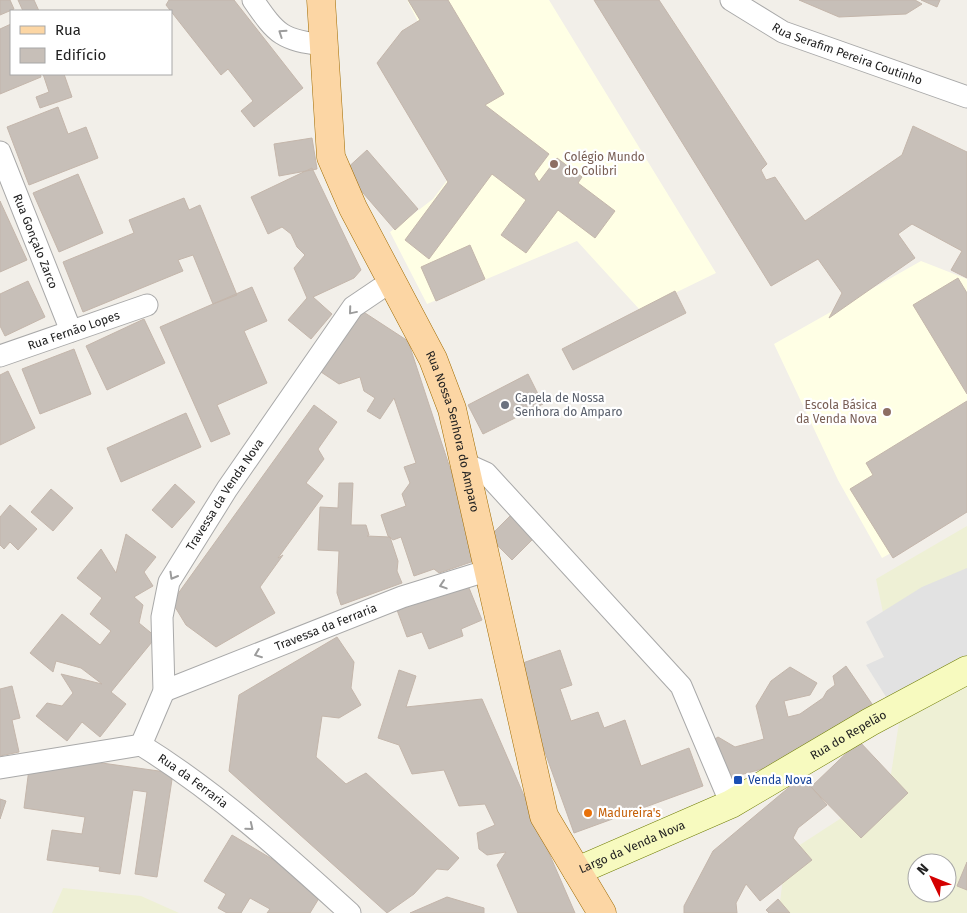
<svg xmlns="http://www.w3.org/2000/svg" width="967" height="913" font-family="'Fira Sans',sans-serif">
<style>
.education{fill:#ffffe5}
.farmland{fill:#eef0d5;fill-rule:evenodd}
.parking{fill:#e2e2e2}
.building{fill:#c7bfb8;stroke:#c4b6ab}
.lines{fill:none;stroke-linecap:round;stroke-linejoin:round}
.street-casing{stroke:#a9a9a9;stroke-width:23}
.secondary-casing{stroke:#707d05;stroke-width:29}
.primary-casing{stroke:#a06b00;stroke-width:29}
.street{stroke:#fff;stroke-width:21}
.secondary{stroke:#f7fabf;stroke-width:28}
.primary{stroke:#fcd6a4;stroke-width:28}
.oneway{stroke:#9c9c9c}
.education-dot{fill:#8d6e63;stroke:#fff;stroke-width:2}
.worship-dot{fill:#6b7280;stroke:#fff;stroke-width:2}
.transit-dot{fill:#1a4fb4;stroke:#fff;stroke-width:2}
.food-dot{fill:#e8710a;stroke:#fff;stroke-width:2}
.labels{text-anchor:middle;dominant-baseline:central;stroke-width:4.5;stroke-linejoin:round;paint-order:stroke}
.street-label{font-size:12px;fill:#222;stroke:#fff}
.education-label{font-size:12px;fill:#785e54;stroke:#fff;text-anchor:start}
.worship-label{font-size:12px;fill:#5b616d;stroke:#fff;text-anchor:start}
.transit-label{font-size:12px;fill:#164399;stroke:#fff;text-anchor:start}
.food-label{font-size:12px;fill:#c56008;stroke:#fff;text-anchor:start}
</style>
<rect width="100%" height="100%" fill="#f2efe9"/>
<path class="education" d="M407,0H549L716,273L640,310L577,241L427,304L390,232L433,199L478,139Z
M921,261L967,279V511L882,558L838,480L774,344Z"/>
<path class="farmland" d="M967,526V913H783L779,910L786,854L889,787L902,703L876,579ZM917,863H947V893H917Z
M63,888L141,896L179,913H52Z"/>
<path class="parking" d="M967,568V656L888,700L866,665L884,657L866,622L922,587Z"/>
<path class="building" d="M0,0H10L14,9L0,15Z
M18,0H34L39,11H23Z
M169,0H234L303,88L254,127L241,111L253,101L228,69L221,75L166,5Z
M408,0H448L504,94L485,105L549,154L534,174L539,182L557,158L582,177L578,183L615,211L595,238L558,210L526,253L501,235L526,200L492,174L429,259L405,240L448,182L377,63L402,31L420,20Z
M594,0H659L767,164L761,170L766,180L775,177L805,221L902,155L913,126L967,152V278L951,270L962,251L912,224L898,234L915,258L829,318L842,293L818,259L771,286Z
M799,0H915L922,4L906,14L839,17Z
M921,0H940L937,7Z
M11,24V74H40L41,77L0,94V29Z
M43,74H64L72,97L40,108L36,97L49,92Z
M58,107L68,134L86,127L98,158L29,185L7,127Z
M312,138L317,169L279,176L274,144Z
M367,150L418,209L395,230L344,171Z
M312,168L361,270L354,278L313,297L332,314L311,339L288,320L307,298L294,268L305,255L297,247L291,234L282,227L268,234L251,197Z
M78,174L103,233L59,252L33,193Z
M184,198L189,210L200,205L237,295L213,304L193,255L178,260L183,271L83,312L63,262L134,233L129,220Z
M0,201L27,260L0,272Z
M470,245L485,279L436,301L421,267Z
M958,278L967,293V394L913,305Z
M28,281L45,317L5,336L0,326V294Z
M252,287L267,321L244,331L267,383L217,405L230,434L211,442L160,327Z
M675,291L686,313L573,370L562,349Z
M362,311L408,341L480,559L439,573L434,569L414,576L401,537L393,540L388,536L381,515L406,506L402,494L410,483L404,467L416,463L394,398L380,419L367,411L375,398L364,391L360,377L339,384L321,372Z
M144,319L165,363L107,390L86,346Z
M74,349L91,394L40,414L22,369Z
M8,371L35,428L0,445V375Z
M528,374L543,404L483,434L468,405Z
M967,401V512L893,558L850,489L873,475L866,463Z
M314,405L337,422L318,449L324,459L306,483L323,496L278,558L283,555L260,587L275,613L216,647L186,625L172,602Z
M186,413L201,447L121,482L107,448Z
M339,483H353L351,525H366L369,535L367,536L390,537L398,561L397,571L402,583L341,605L337,593L339,551L318,550L320,507L338,508Z
M175,484L195,502L172,528L152,510Z
M51,489L73,508L53,531L31,512Z
M10,505L37,529L18,550L10,542L4,549L0,545V517Z
M515,511L538,534L512,560L489,537Z
M126,534L156,557L144,572L153,586L134,597L143,605L139,623L156,637L111,692L126,704L100,737L82,722L67,741L36,716L47,703L62,706L73,693L61,674L102,684L81,668L56,661L53,672L30,653L62,614L100,645L111,631L90,614L102,598L77,578L101,549L116,573Z
M467,583L482,620L461,629L463,636L429,649L422,632L407,637L397,610Z
M337,637L354,662L351,688L361,705L339,718L322,716L316,757L346,784L366,773L459,858L448,870L437,869L414,894L387,913L229,771L239,695Z
M560,650L572,685L560,689L571,721L598,712L604,728L625,720L641,766L689,748L703,786L574,833L514,666Z
M846,666L872,704L788,762L725,779L707,744L718,737L735,747L764,739L756,706L771,681L790,667L817,683L810,695L784,701L788,717L800,714L823,698L827,691L835,685L833,676Z
M399,670L416,676L406,707L482,699L575,913H518L497,865L506,852L487,855L479,849L477,833L495,825L485,804L459,806L444,770L412,774L399,745L378,738Z
M12,686L20,718L12,720L19,752L0,756V689Z
M859,741L908,793L861,838L811,787Z
M31,753L173,773L157,877L135,874L147,792L133,790L120,874L99,871L100,867L47,860L52,830L82,834L85,817L24,808Z
M807,782L827,805L798,828L793,838L812,860L760,901L746,884L736,903L737,913H684V906L713,851L793,784Z
M0,799L6,801L0,819Z
M232,835L324,890L310,913H267L270,909L250,898L241,913H227L218,908L226,894L204,881Z
M967,862V890L957,886Z
M447,897L484,908V913H410Z
M778,899L790,913H769L766,910Z"/>
<g class="lines">
<defs>
<g id="street">
<path d="M253,0C277,35 282,40 324,45"/>
<path id="s1" d="M731,0L783,32L967,97"/>
<path id="s2" d="M0,152L71,331"/>
<path id="s3" d="M0,356L147,305"/>
<path d="M466,464L486,473L681,686L731,804"/>
<path id="s4" d="M164,691L402,597L489,570"/>
<path id="s5" d="M141,745L164,691L162,617L169,582L227,489L353,307L390,282"/>
<path id="s6" d="M0,768L141,745C217,792 284,853 350,913"/>
</g>
<g id="secondary">
<path id="s7" d="M577,871L731,804L870,722L967,670"/>
</g>
<g id="primary">
<path id="s8" d="M321,0L331,157L353,208L433,359L452,409L544,816L602,913"/>
</g>
</defs>
<use href="#street" class="street-casing"/>
<use href="#secondary" class="secondary-casing"/>
<use href="#primary" class="primary-casing"/>
<use href="#street" class="street"/>
<use href="#secondary" class="secondary"/>
<use href="#primary" class="primary"/>
</g>
<defs><path id="oneway-chevron" d="M-2-3.5L2.5 0L-2 3.5" fill="none" stroke-width="1.6" stroke-linecap="round" stroke-linejoin="round" transform="scale(1.25)"/></defs>
<g class="oneway">
<use href="#oneway-chevron" transform="translate(282 33) rotate(-146)"/>
<use href="#oneway-chevron" transform="translate(352 311) rotate(130)"/>
<use href="#oneway-chevron" transform="translate(173 576) rotate(120)"/>
<use href="#oneway-chevron" transform="translate(443 585) rotate(162)"/>
<use href="#oneway-chevron" transform="translate(258 654) rotate(159)"/>
<use href="#oneway-chevron" transform="translate(250 827) rotate(39)"/>
</g>
<g class="education-dot">
<circle cx="554" cy="164" r="5"/>
<circle cx="887" cy="412" r="5"/>
</g>
<circle class="worship-dot" cx="505" cy="405" r="5"/>
<rect class="transit-dot" x="733" y="775" width="10" height="10" rx="2.5"/>
<circle class="food-dot" cx="588" cy="813" r="5"/>
<g class="labels">
<g class="street-label">
<text stroke="none"><textPath href="#s1" startOffset="129">Rua Serafim Pereira Coutinho</textPath></text>
<text stroke="none"><textPath href="#s2" startOffset="96">Rua Gonçalo Zarco</textPath></text>
<text stroke="none"><textPath href="#s3" startOffset="78">Rua Fernão Lopes</textPath></text>
<text stroke="none"><textPath href="#s8" startOffset="459">Rua Nossa Senhora do Amparo</textPath></text>
<text stroke="none"><textPath href="#s5" startOffset="272">Travessa da Venda Nova</textPath></text>
<text stroke="none"><textPath href="#s4" startOffset="174">Travessa da Ferraria</textPath></text>
<text stroke="none"><textPath href="#s7" startOffset="304">Rua do Repelão</textPath></text>
<text stroke="none"><textPath href="#s6" startOffset="206">Rua da Ferraria</textPath></text>
<text stroke="none"><textPath href="#s7" startOffset="60">Largo da Venda Nova</textPath></text>
</g>
<g class="education-label">
<text x="564" y="157">Colégio Mundo<tspan x="564" dy="14">do Colibri</tspan></text>
<text x="877" y="405" text-anchor="end">Escola Básica<tspan x="877" dy="14">da Venda Nova</tspan></text>
</g>
<g class="worship-label">
<text x="515" y="398">Capela de Nossa<tspan x="515" dy="14">Senhora do Amparo</tspan></text>
</g>
<g class="transit-label">
<text x="748" y="780">Venda Nova</text>
</g>
<g class="food-label">
<text x="598" y="813">Madureira's</text>
</g>
</g>
<rect x="10" y="10" width="162" height="65" fill="#ffffff" stroke="#a7a7a7"/>
<rect x="20" y="26" width="25" height="8" fill="#fcd6a4" stroke="#a7a7a7"/>
<text x="55" y="35" font-size="15" fill="#222222">Rua</text>
<rect x="20" y="48" width="25" height="15" fill="#c7bfb8" stroke="#a7a7a7"/>
<text x="55" y="60" font-size="15" fill="#222222">Edifício</text>
<g transform="translate(932 878) rotate(313)"><circle r="24" fill="#ffffff" stroke="#a7a7a7"/>
<path d="M0-4L9 19L0 12L-9 19Z" fill="#d40000"/>
<text y="-8" font-size="14" font-weight="bold" text-anchor="middle" fill="#222222">N</text>
</g>
</svg>
